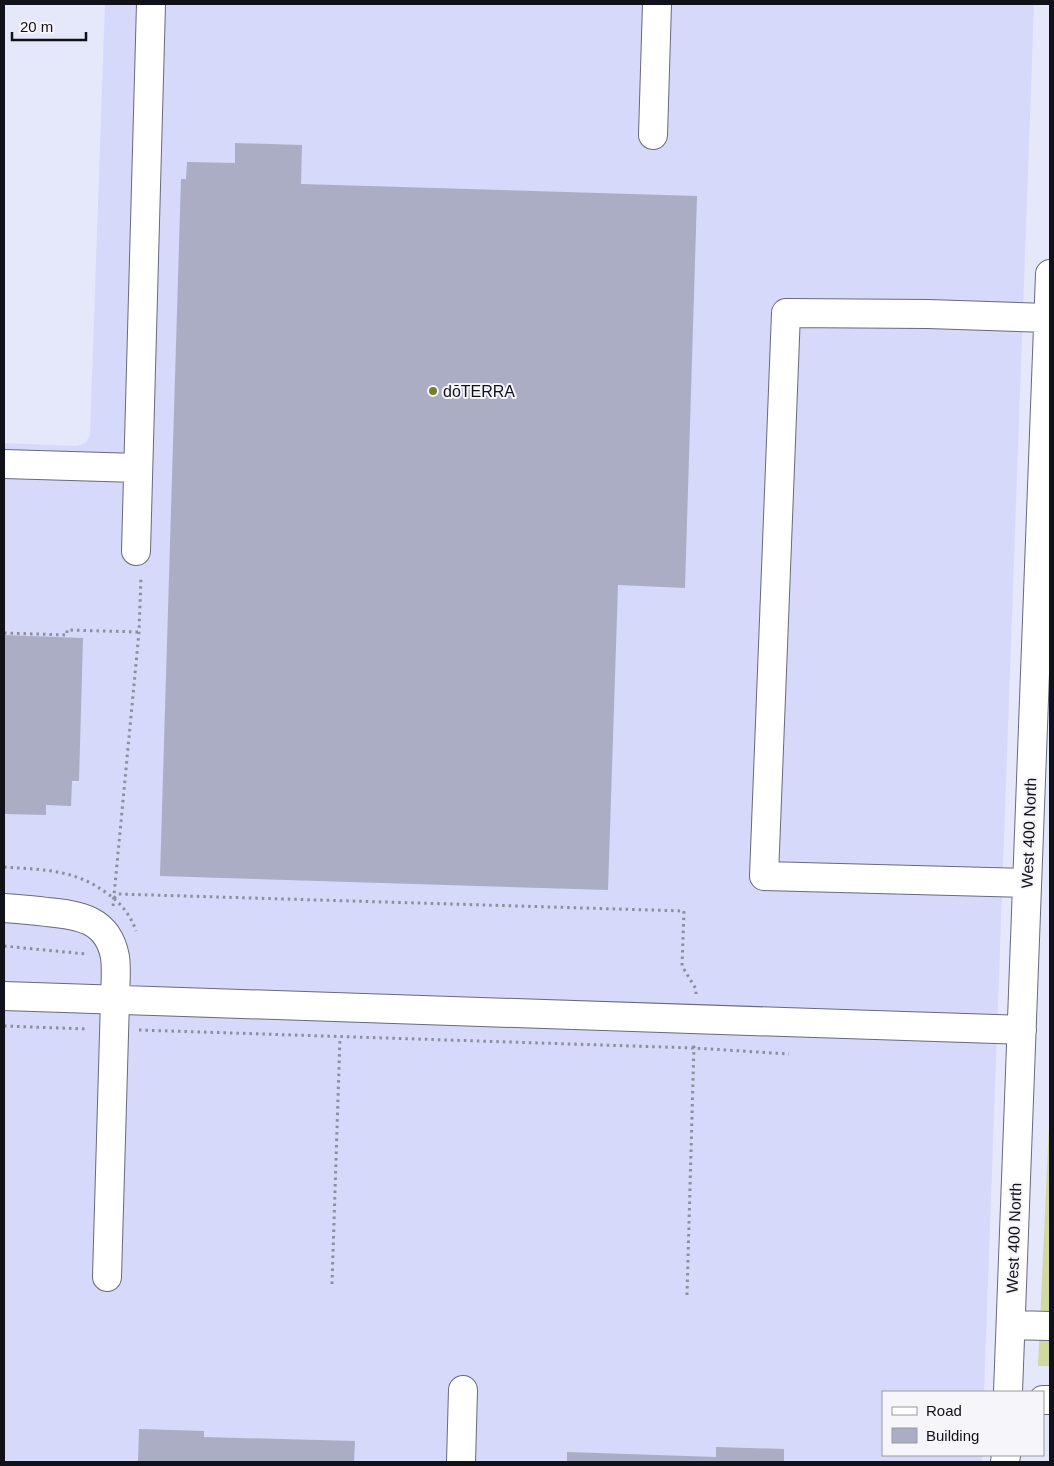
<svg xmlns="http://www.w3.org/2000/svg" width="1054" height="1466" font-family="Arial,sans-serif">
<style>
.built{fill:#d6d9f9}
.green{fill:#d0daa0}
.building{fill:#aaadc4}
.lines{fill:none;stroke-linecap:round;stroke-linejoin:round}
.minor-casing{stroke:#67697e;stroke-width:30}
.path{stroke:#8d8e9d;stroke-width:3;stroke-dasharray:2.5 4;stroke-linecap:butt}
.minor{stroke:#fff;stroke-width:28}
.poi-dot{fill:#75802c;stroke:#f5f5fa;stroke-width:2}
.labels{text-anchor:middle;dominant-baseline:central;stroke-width:4;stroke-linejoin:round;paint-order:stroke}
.poi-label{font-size:16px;fill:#101119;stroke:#f5f5fa;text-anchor:start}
.street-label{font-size:16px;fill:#101119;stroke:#f5f5fa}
</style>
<rect width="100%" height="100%" fill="#e5e7fb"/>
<path class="built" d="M105,4H1034L984,1392H883V1455H982V1462H4V443L76,446L81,445L86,442L90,435Z"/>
<path class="green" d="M1050,1103V1366H1038Z"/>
<path class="building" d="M235,143L302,145L301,184L697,196L685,588L618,585L608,890L160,876L181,179H186L187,162L235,163Z
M4,635L83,638L79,781H72L71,806L46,805V815L4,814Z
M139,1429L204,1431V1437L355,1441L354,1462H138Z
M716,1447L784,1449V1462H567V1452L716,1457Z"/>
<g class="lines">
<defs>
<path id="minor" d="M653,135L657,4
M4,464L138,468
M136,551L151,4
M1027,883L764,876L786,313L928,314L1049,318
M4,908C18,909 32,910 47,912C79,915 108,919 115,957C117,971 115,986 115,1000L107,1277
M4,996L1022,1030
M1011,1325L1050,1326
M1008,1392L1050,274
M1043,1400H1050
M461,1462L463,1390
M1005,1462L1006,1455"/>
</defs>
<use href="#minor" class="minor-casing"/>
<path class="path" d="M4,633L67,635V630L139,632
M4,867C44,870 75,869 108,894C121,903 131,916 136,931
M114,898L118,894L684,911L682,966L696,989V994
M113,906L139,632L141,576
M4,946L86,954
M4,1026L88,1029
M139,1030L694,1048L789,1054
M332,1284L340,1037
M687,1295L694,1045"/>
<use href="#minor" class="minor"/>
</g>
<circle class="poi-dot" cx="433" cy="391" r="5"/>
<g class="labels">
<g class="poi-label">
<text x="443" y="391">dōTERRA</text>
</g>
<g class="street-label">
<text transform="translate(1029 833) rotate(-88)">West 400 North</text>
<text transform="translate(1014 1238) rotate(-88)">West 400 North</text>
</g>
</g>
<rect width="1054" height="1466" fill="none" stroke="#101119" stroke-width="10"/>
<rect x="882" y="1391" width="162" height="65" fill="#f5f5fa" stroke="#999aa0"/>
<rect x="892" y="1407" width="25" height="8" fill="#ffffff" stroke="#999aa0"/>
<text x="926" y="1416" font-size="15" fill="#101119">Road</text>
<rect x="892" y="1428" width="25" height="15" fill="#aaadc4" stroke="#999aa0"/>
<text x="926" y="1441" font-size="15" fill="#101119">Building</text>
<path d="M12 32v8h74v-8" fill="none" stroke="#101119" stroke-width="2.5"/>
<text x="20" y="32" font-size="15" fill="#101119" stroke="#f5f5fa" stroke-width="4" paint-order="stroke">20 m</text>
</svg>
